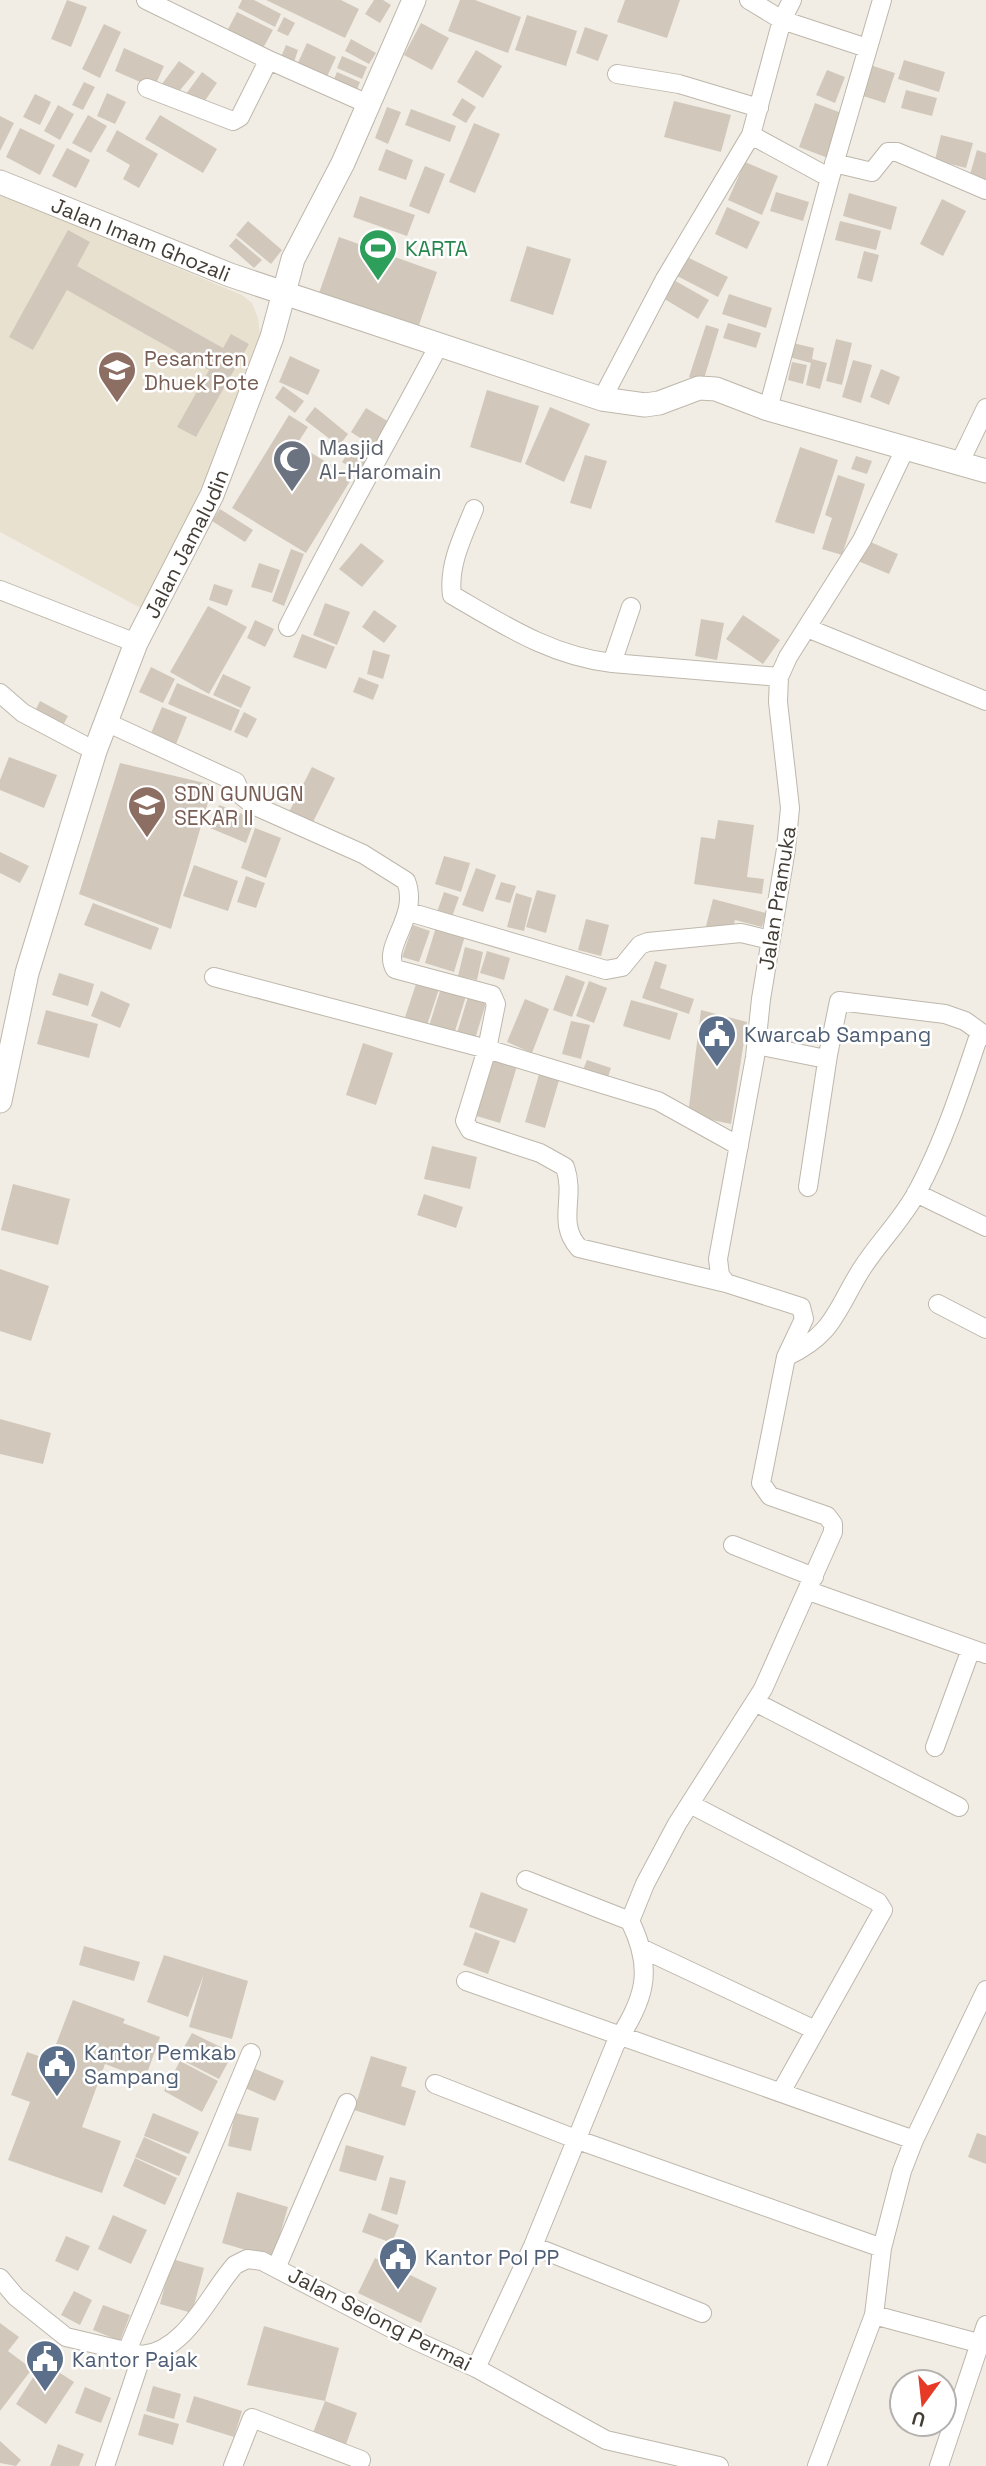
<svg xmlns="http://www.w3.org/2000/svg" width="986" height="2466" font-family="'Space Grotesk',sans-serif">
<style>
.education{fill:#e9e1d0}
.building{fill:#d1c8bb}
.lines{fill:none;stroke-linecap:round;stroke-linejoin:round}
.minor-casing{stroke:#beb7ab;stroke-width:20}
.tertiary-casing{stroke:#beb7ab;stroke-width:25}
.minor{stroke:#fff;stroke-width:18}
.tertiary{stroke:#fff;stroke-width:23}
.labels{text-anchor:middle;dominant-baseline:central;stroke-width:5;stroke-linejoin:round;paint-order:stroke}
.street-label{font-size:21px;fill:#433d35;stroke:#fff}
.leisure-label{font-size:21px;fill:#27864d;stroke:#fff;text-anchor:start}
.education-label{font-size:21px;fill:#785e54;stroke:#fff;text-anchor:start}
.worship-label{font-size:21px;fill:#5b616d;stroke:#fff;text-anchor:start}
.service-label{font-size:21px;fill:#4e5e75;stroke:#fff;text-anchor:start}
</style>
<rect width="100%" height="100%" fill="#f1ede5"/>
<path class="education" d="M0,194L242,295L252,303L258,318L260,333L207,474L146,611L0,532Z"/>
<path class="building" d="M67,0L87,7L71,47L51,39Z
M242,0H254L281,14L275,27L238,8Z
M266,0H341L359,9L345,38Z
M374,0H383L391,5L380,23L365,14Z
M460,0H475L521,17L508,53L448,31Z
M625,0H680L667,38L617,22Z
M237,12L273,30L262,50L227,31Z
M527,15L577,31L566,66L515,50Z
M284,17L295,23L288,36L277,31Z
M421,23L449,38L432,70L404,55Z
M104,24L121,32L100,78L82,69Z
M585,27L608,35L598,61L576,53Z
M351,39L376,53L369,64L345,51Z
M307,43L336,57L325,81L296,67Z
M286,45L298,50L294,62L281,57Z
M124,48L164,66L154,88L115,71Z
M476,50L502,66L483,98L457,82Z
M342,56L367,67L362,79L337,68Z
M904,60L945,72L939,92L898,79Z
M179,61L195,72L176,95L162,84Z
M867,64L895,73L885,103L857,94Z
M827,70L845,77L835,103L816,95Z
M202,72L217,83L202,105L186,94Z
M337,72L360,82L355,95L332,84Z
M84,82L95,87L83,110L72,105Z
M906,90L937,98L932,116L901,108Z
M107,93L126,102L115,124L97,116Z
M35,94L51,102L40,125L23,117Z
M462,98L476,107L466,123L452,115Z
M674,101L731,115L721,152L664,137Z
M815,103L844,114L828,158L799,147Z
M58,105L74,114L60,140L44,131Z
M387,107L401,112L388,144L375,138Z
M411,109L456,126L450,142L405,125Z
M88,115L107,126L91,153L72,143Z
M160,115L217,149L203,173L145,139Z
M0,116L14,123L0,151Z
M474,123L500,134L475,193L449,182Z
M20,128L55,145L40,175L6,157Z
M117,130L158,154L139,188L123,179L130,165L106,151Z
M941,135L973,143L966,168L935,160Z
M67,148L90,160L76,188L52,176Z
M386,149L413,160L406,180L378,170Z
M977,150L986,153V183L969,178Z
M745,162L778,176L762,215L728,200Z
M425,166L445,174L429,214L409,206Z
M776,192L809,202L803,221L770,211Z
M849,193L897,207L891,230L843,216Z
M360,196L415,215L407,236L353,217Z
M942,199L966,211L943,256L920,244Z
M727,207L760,222L747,249L715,234Z
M248,221L282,250L271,264L236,235Z
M840,221L881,231L876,250L835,240Z
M68,230L90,242L77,266L223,348L231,334L249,344L196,437L177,427L209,370L67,290L33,350L9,337Z
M339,237L437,272L418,328L319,293Z
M236,238L262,260L254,268L229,246Z
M527,246L571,259L553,315L510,301Z
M864,251L879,255L872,282L857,278Z
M687,257L728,277L718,297L677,276Z
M672,279L709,300L698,319L661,297Z
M729,294L772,308L766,328L722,314Z
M728,323L761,333L756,348L723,338Z
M706,325L719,329L703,382L689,377Z
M836,339L852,343L842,385L826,381Z
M793,343L814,348L812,359L827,363L820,389L806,385L811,363L789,357Z
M290,356L320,370L308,395L279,382Z
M853,360L872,365L861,403L842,397Z
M792,362L807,365L803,384L788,380Z
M881,369L900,377L889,405L870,397Z
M283,386L304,401L295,413L275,398Z
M487,390L539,406L521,463L470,447Z
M315,407L348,434L339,446L305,420Z
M550,407L590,424L564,482L525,464Z
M366,408L389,422L374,447L351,432Z
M289,415L308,427L297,444L352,478L306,553L232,508Z
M356,441L373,452L359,473L342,462Z
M800,447L838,460L814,534L775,522Z
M585,455L607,461L591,509L570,503Z
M856,456L872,461L867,474L851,469Z
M838,475L865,484L842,555L822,549L832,518L825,515Z
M220,509L253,530L245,542L212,521Z
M866,540L898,554L889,574L858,561Z
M361,543L384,561L362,587L339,569Z
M291,549L304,554L284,606L272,601Z
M259,563L280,570L272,593L251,587Z
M214,584L233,590L227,606L209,600Z
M325,603L350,612L337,645L313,635Z
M208,606L247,627L209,694L170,672Z
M374,610L397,626L384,643L362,627Z
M743,615L780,640L763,664L726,639Z
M701,619L724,623L717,660L695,656Z
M255,620L274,629L265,647L247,638Z
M302,634L335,647L326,669L293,657Z
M373,650L390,655L383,679L367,674Z
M151,667L175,679L163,703L139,692Z
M223,674L251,687L241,708L213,695Z
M359,677L379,685L373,700L353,692Z
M177,683L240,710L231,731L168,704Z
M40,701L68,716L61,729L33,715Z
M162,707L187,717L174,749L149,738Z
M244,712L257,719L247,738L234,732Z
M9,757L57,775L44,808L0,790V780Z
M120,763L213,785L171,929L79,894Z
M312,767L335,778L312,824L289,812Z
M219,805L255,819L246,843L210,828Z
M718,820L754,825L747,877L764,879L762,894L694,884L701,837L715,839Z
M255,828L281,838L266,878L241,868Z
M0,852L29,866L20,883L0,873Z
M444,856L470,863L461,892L435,884Z
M194,865L238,881L228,911L183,896Z
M476,868L496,875L483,912L462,905Z
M246,876L265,883L256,908L237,902Z
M501,882L516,886L510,903L495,899Z
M537,890L556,895L546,933L526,927Z
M444,892L459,897L452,917L437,912Z
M516,893L532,898L524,931L507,927Z
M713,899L766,913L762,927L735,920L732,933L706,926Z
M93,903L159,928L151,950L84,925Z
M586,919L609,925L601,956L578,950Z
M413,925L430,931L419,962L402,957Z
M436,927L465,936L454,972L425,963Z
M465,947L483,952L477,980L458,976Z
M487,951L510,958L504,980L480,973Z
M655,961L667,965L660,988L694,999L689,1014L642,998Z
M59,973L94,984L88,1006L52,995Z
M566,975L585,982L572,1017L553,1010Z
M418,978L440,986L427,1025L405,1017Z
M589,981L607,988L594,1023L576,1016Z
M441,988L466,996L454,1034L429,1026Z
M101,991L130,1004L120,1028L91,1016Z
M468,997L486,1003L475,1039L457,1033Z
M525,999L549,1009L532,1053L507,1042Z
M631,1000L678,1013L670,1040L623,1026Z
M46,1010L98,1024L89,1058L37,1044Z
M701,1010L747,1022L731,1124L688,1115Z
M571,1021L590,1025L581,1059L562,1054Z
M363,1043L393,1053L376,1105L346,1095Z
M490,1058L517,1066L500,1123L473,1115Z
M587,1060L611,1068L607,1080L582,1072Z
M540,1071L560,1077L545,1128L525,1122Z
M432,1146L477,1157L470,1189L424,1179Z
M13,1184L70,1199L58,1245L1,1230Z
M424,1194L463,1207L456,1228L417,1215Z
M0,1269L49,1286L31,1341L0,1331Z
M0,1419L51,1433L43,1464L0,1454Z
M481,1892L528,1909L515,1943L469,1927Z
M475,1932L500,1941L488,1974L463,1965Z
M84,1946L140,1962L134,1981L79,1965Z
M164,1955L248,1981L232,2039L189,2027L204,1974L188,2017L147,2002Z
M73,2000L125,2019L123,2023L160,2037L145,2079L105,2064L82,2127L121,2141L102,2193L8,2160L30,2102L11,2095L27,2052L50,2060Z
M192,2033L233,2053L219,2079L178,2058Z
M371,2056L407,2067L401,2086L416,2091L405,2126L354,2110Z
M180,2061L218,2081L202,2112L164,2091Z
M253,2068L284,2081L275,2101L245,2088Z
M153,2113L199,2132L189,2154L144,2136Z
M235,2113L259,2118L251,2151L228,2146Z
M977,2133L986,2136V2164L968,2157Z
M144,2137L187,2157L179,2176L135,2157Z
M346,2145L384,2156L376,2181L339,2171Z
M135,2158L177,2178L165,2205L123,2186Z
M390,2177L406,2181L397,2215L381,2210Z
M237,2192L288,2207L273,2258L222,2243Z
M369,2213L399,2225L392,2243L362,2232Z
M113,2215L147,2230L131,2264L98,2249Z
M66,2236L90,2246L78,2271L55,2261Z
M375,2258L437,2288L421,2323L358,2293Z
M172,2259L204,2268L192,2313L160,2304Z
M74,2291L92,2300L80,2325L61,2315Z
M103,2305L130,2315L120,2341L93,2330Z
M0,2323L19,2337L8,2351L32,2369L0,2411Z
M264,2326L339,2348L325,2401L247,2385Z
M43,2362L74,2382L46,2424L16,2404Z
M153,2386L181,2394L174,2419L146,2411Z
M85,2387L111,2398L101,2423L75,2413Z
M194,2396L242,2411L234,2437L186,2422Z
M325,2401L357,2413L344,2450L311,2438Z
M144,2414L179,2424L173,2445L138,2435Z
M0,2441L21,2460L16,2466L0,2463Z
M58,2444L84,2454L79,2466H50Z"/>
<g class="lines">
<defs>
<path id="minor" d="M146,0L271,61
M792,0L782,20L867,48
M617,74L679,84L759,108
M147,88L233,121L240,117L266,65L271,61L368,104
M751,135L830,178
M834,163L872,172L888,152H897L986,190
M602,399L665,279L751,135L782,20L749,0
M768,409L830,178L882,0
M959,464L986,408
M474,509C463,536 448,565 452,595C504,625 551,656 612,663
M0,590L136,643
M631,607L612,663L779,677
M288,627C336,531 390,438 440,343
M807,628L986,701
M0,693L23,713L95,751
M106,722L236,782L241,795L253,805L363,854L406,881C420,917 381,946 395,969L492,995L496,1004L487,1049L658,1101L739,1146
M409,912L606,970L622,967L640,945L648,942L741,933L770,940
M214,977L487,1049L465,1121L470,1130L540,1153L565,1167C576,1199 556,1222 579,1248L726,1283
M757,1045L821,1058L828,1055L839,1001L945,1014L965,1021L986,1036
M808,1187L828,1055
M916,1193L986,1227
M938,1304L986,1329
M786,1357C834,1334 835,1312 861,1270C878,1243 902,1220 917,1192C944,1142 962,1086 980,1032
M733,1545L814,1577
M809,1591L986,1654
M755,1702L959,1807
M935,1747L971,1649
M690,1804L878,1902L883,1910L781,2092
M526,1880L630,1921
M643,1949L815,2030
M466,1981L914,2140
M435,2084L578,2140L882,2248
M533,2246L702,2313
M277,2266L347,2103
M0,2278L16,2297L66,2337L142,2355C186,2351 209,2294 235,2265L247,2259L262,2261L410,2338L476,2368L606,2440L719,2466
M874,2315L978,2343
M127,2351L251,2053
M476,2368L533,2246L615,2045C644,1999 655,1972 630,1921L645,1884L677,1824L763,1689L833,1532V1524L827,1516L770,1496L761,1483L786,1357L804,1319L801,1307L726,1283L720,1275L718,1259L755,1057L761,999L786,849L790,808L778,702L779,677L788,657L862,540L905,449
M105,2466L142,2355
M233,2466L252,2418L361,2460
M817,2466L874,2315L882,2248L902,2171L914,2140L986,1990
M939,2466L986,2325"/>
<g id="tertiary">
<path id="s1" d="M0,182L230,275L602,399L645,405L659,403L699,388L716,389L768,409L986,471"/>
<path id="s2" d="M0,1101L27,973L95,751L136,643L212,495L272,337L293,259L343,163L414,0"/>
</g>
</defs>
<use href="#minor" class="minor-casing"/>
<use href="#tertiary" class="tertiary-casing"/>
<use href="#minor" class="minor"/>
<use href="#tertiary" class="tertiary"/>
</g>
<defs>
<symbol id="stadium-pin" viewBox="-11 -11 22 30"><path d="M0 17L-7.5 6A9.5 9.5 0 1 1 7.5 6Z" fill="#2e9e5b" stroke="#fff"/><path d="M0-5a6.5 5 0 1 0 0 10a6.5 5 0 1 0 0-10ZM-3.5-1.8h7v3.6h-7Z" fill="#fff"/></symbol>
<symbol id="school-pin" viewBox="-11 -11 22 30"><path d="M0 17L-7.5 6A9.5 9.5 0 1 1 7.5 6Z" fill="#8d6e63" stroke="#fff"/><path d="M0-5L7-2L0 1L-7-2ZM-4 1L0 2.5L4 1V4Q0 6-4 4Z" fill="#fff"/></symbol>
<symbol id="mosque-pin" viewBox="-11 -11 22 30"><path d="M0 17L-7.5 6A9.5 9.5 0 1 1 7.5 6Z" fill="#6b7280" stroke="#fff"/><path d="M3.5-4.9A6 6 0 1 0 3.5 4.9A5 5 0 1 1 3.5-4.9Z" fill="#fff"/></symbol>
<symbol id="civic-pin" viewBox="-11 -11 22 30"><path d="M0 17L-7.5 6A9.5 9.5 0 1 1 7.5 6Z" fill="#5c6f8a" stroke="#fff"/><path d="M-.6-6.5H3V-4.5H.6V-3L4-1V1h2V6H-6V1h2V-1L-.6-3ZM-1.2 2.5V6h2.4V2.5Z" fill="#fff"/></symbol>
</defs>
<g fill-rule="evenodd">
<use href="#stadium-pin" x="356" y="226" width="44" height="60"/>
<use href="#school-pin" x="95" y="348" width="44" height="60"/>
<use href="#mosque-pin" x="270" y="437" width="44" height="60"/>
<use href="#school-pin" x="125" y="783" width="44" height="60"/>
<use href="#civic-pin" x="695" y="1012" width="44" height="60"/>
<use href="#civic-pin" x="35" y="2042" width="44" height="60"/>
<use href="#civic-pin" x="376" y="2235" width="44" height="60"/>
<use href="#civic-pin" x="23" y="2337" width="44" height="60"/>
</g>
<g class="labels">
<g class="street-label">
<text stroke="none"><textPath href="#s1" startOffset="152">Jalan Imam Ghozali</textPath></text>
<text stroke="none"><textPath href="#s2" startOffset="590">Jalan Jamaludin</textPath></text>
<text transform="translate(777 898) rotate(-81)">Jalan Pramuka</text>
<text transform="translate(380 2319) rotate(27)">Jalan Selong Permai</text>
</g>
<g class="leisure-label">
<text x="405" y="248">KARTA</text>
</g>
<g class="education-label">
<text x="144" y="358">Pesantren<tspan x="144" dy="24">Dhuek Pote</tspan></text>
<text x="174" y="793">SDN GUNUGN<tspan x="174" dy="24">SEKAR II</tspan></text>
</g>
<g class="worship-label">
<text x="319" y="447">Masjid<tspan x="319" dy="24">Al-Haromain</tspan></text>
</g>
<g class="service-label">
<text x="744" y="1034">Kwarcab Sampang</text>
<text x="84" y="2052">Kantor Pemkab<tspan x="84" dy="24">Sampang</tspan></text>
<text x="425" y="2257">Kantor Pol PP</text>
<text x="72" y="2359">Kantor Pajak</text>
</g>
</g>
<g transform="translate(923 2403) rotate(195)"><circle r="33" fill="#ffffff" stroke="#b4b1ae" stroke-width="2"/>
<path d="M0-5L12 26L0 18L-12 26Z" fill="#e73a26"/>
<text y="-10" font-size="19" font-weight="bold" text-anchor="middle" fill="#433d35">U</text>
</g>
</svg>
